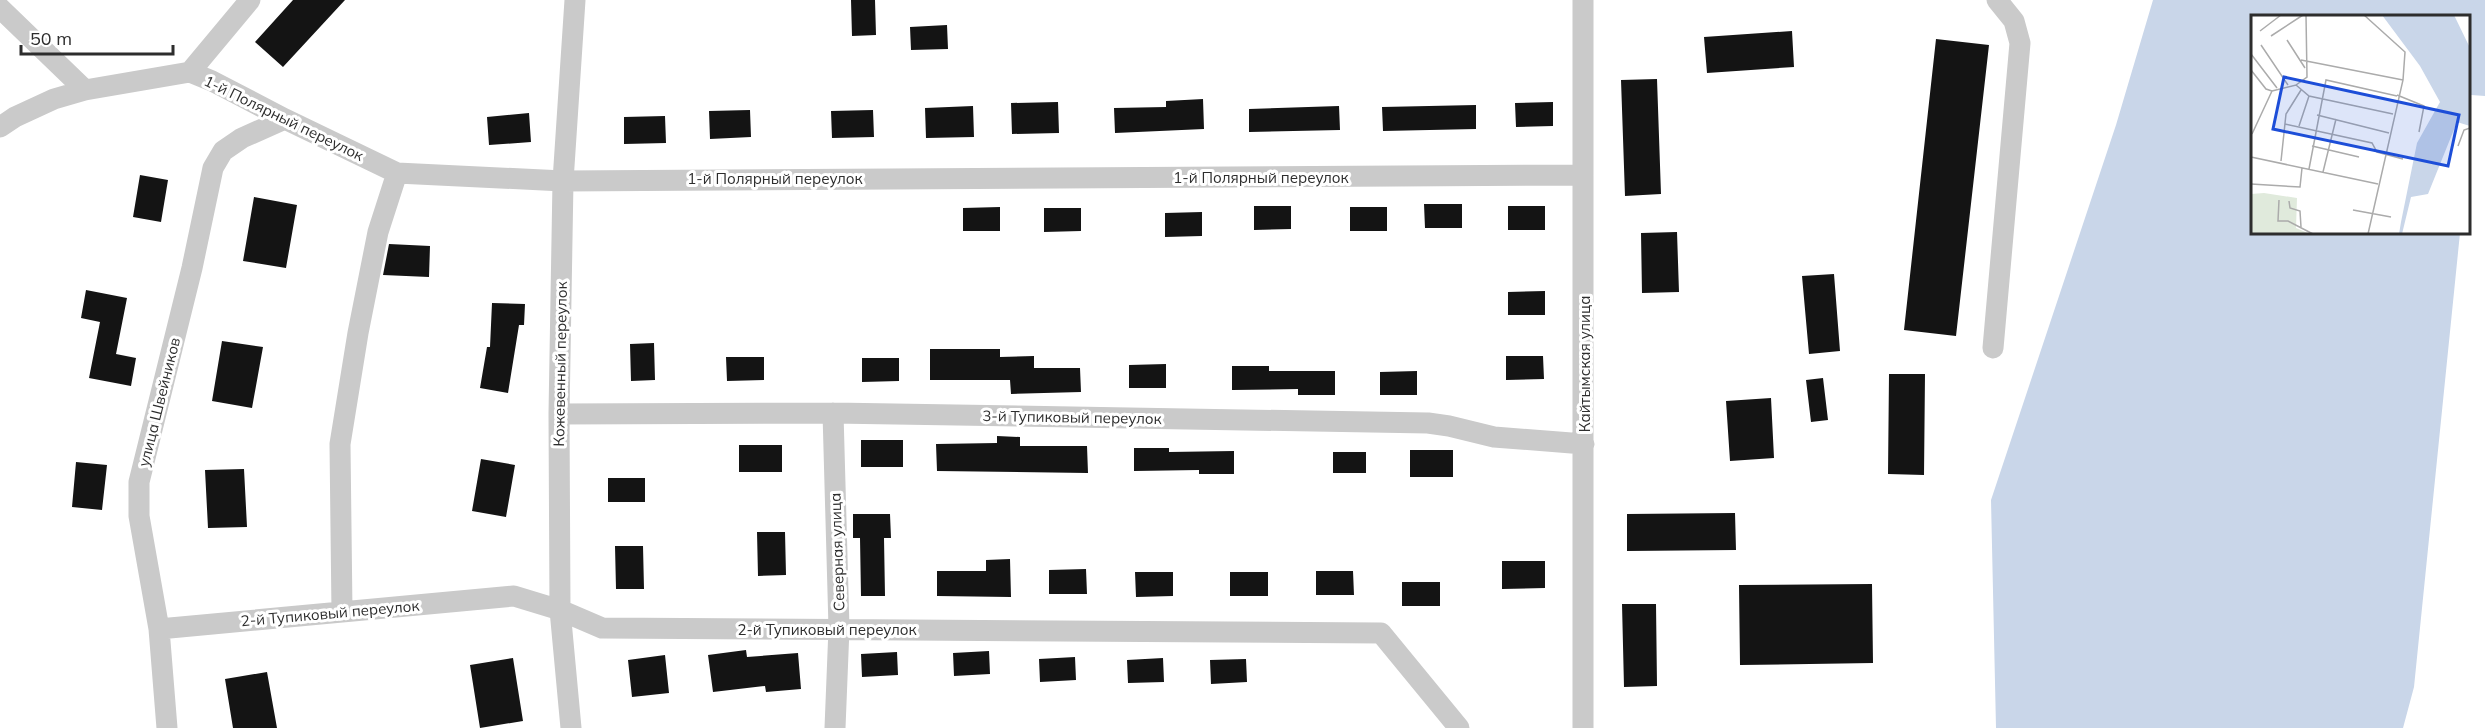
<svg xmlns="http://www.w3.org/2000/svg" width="2485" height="728" font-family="Mulish,sans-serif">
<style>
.water{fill:#c9d6e9}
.building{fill:#141414}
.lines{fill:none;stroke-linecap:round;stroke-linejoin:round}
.minor{stroke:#cacaca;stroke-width:21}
.labels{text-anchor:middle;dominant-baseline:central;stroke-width:6;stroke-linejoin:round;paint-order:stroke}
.street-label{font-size:15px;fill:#2d2d2d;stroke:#fff}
.inset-road{fill:none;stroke:#ababab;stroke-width:1.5}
.view{fill:#1d4ed8;fill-opacity:0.15;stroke:#1d4ed8;stroke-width:3}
.inset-edge{fill:none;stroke:#2d2d2d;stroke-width:3}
</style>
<rect width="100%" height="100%" fill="#fff"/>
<path class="water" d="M2153,0H2485V96L2471,95L2469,129L2468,16H2252V232L2460,233L2414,687L2403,728H1996L1991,500L2116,125Z"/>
<path class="building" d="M293,0H345L283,67L255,42Z
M851,0H875L876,35L852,36Z
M947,25L948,49L911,50L910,27Z
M1792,31L1794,67L1707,73L1704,37Z
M1936,39L1989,45L1956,336L1904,330Z
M1657,79L1661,194L1625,196L1621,80Z
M1203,99L1204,129L1115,133L1114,108L1166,107V101Z
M1058,102L1059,133L1012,134L1011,103Z
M1553,102V126L1516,127L1515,103Z
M1476,105V129L1383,131L1382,107Z
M973,106L974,137L926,138L925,108Z
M1339,106L1340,130L1249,132V109Z
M750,110L751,137L710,139L709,111Z
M873,110L874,137L832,138L831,111Z
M529,113L531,142L489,145L487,117Z
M665,116L666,143L624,144V117Z
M140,175L168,180L161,222L133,217Z
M254,197L297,205L286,268L243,261Z
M1424,204H1462V228H1425Z
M1254,206H1291V229L1254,230Z
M1508,206H1545V230H1508Z
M1000,207V231H963V208Z
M1350,207H1387V231H1350Z
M1044,208H1081V231L1044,232Z
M1202,212V236L1165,237V213Z
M1677,232L1679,292L1642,293L1641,233Z
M389,244L430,246L429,277L383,275Z
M1834,274L1840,351L1809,354L1802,276Z
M86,290L127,298L116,354L136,358L131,386L89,378L100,322L81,318Z
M1545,291V315H1508V292Z
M492,303L525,304L524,325H519L508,393L480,388L487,347H490Z
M222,341L263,347L252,408L212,401Z
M654,343L655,380L631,381L630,344Z
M930,349H1000V357L1034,356V368H1080L1081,392L1011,394L1010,380H930Z
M1506,356H1543L1544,379L1506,380Z
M726,357H764V380L727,381Z
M862,358H899V381L862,382Z
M1166,364V388H1129V365Z
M1232,366H1269V371H1335V395H1298V389L1232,390Z
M1417,371V395H1380V372Z
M1889,374H1925L1924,475L1888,474Z
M1823,378L1828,420L1811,422L1806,380Z
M1771,398L1774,458L1730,461L1726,401Z
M997,436L1020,437V446H1087L1088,473L937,471L936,444L997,443Z
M861,440H903V467H861Z
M739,445H782V472H739Z
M1134,448H1169V452L1234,451V474H1199V470L1134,471Z
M1410,450H1453V477H1410Z
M1333,452H1366V473H1333Z
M481,459L515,465L506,517L472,511Z
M76,462L107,465L102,510L72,507Z
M244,469L247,527L208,528L205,470Z
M608,478H645V502H608Z
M1735,513L1736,550L1627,551V514Z
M853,514H890L891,538H884L885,596H861L860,538H853Z
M757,532H785L786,575L758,576Z
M615,546H643L644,589H616Z
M1010,559L1011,597L937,596V571H986V560Z
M1502,561H1545V588L1502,589Z
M1086,569L1087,594H1049V570Z
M1316,571H1353L1354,595H1316Z
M1135,572H1173V596L1136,597Z
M1230,572H1268V596H1230Z
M1402,582H1440V606H1402Z
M1872,584L1873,663L1740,665L1739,585Z
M1622,604H1656L1657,686L1624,687Z
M746,650L747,657L798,653L801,689L766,692L765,686L713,692L708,655Z
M989,651L990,674L954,676L953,653Z
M897,652L898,675L862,677L861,654Z
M665,655L669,693L632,697L628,660Z
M1075,657L1076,680L1040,682L1039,659Z
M513,658L523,721L480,728L470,665Z
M1163,658L1164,682L1128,683L1127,660Z
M1246,659L1247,682L1211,684L1210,660Z
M267,672L277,728H233L225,679Z"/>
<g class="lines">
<path class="minor" d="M1583,0V728
M0,8L85,90
M190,72L250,0
M0,127L15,117L54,99L85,90L190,72L212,81L285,119L397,173L563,181L1583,175
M1993,348L2020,43L2014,21L1997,0
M833,413L839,628L835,728
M559,414L833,413L1428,423L1449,426L1494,437L1584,444
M342,612L340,444L358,333L378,232L397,173
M159,629L514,596L560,610L602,628L1381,633L1459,728
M167,728L159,629L139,516V482L192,268L213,168L223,151L242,138L285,119
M571,728L560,610L559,414L563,181L575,0"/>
</g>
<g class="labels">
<g class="street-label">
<text transform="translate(284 118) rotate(26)">1-й Полярный переулок</text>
<text x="1261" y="177">1-й Полярный переулок</text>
<text x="775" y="178">1-й Полярный переулок</text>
<text transform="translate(560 364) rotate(-89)">Кожевенный переулок</text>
<text transform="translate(1584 364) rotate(-90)">Кайтымская улица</text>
<text transform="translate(159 402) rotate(-76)">улица Швейников</text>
<text transform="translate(1072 417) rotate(1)">3-й Тупиковый переулок</text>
<text transform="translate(837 552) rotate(-92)">Северная улица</text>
<text transform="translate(330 613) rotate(-5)">2-й Тупиковый переулок</text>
<text x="827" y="629">2-й Тупиковый переулок</text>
</g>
</g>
<g transform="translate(2251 15)">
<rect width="219" height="219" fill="#fff"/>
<path d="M13,178L46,183L45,213L59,219H0V179Z" fill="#e0eadc"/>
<path d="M131,0H203L219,33V111L206,107L177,179L160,182L151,219H148L150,207L166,128L189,87L169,51Z" fill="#c9d6e9"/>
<path class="inset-road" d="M113,0L154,37L152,65L117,219M9,16L30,0M20,21L52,0M36,25L54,53M10,30L37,70M0,39L26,73M50,45L152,65M0,55L15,74L21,76M45,70L56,62L55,0M21,76L45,70L58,81L142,99M146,80L173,91L168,117M66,100L138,118M34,109L121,128L126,137L152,144M48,111L58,81M1,119L21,76M61,131L108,142M207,131L213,115L219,113M0,142L127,169M30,146L35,99L50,75M58,154L75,65L146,81M72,157L85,104M0,169L49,172L51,153M28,185L27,206H37L62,219M38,186L39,193L49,196L50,212M102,195L140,202"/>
<path class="view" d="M33,62L208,100L197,151L22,114Z"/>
<rect width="219" height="219" class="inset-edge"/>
</g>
<path d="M21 45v9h152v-9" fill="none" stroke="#2d2d2d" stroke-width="3"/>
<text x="30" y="45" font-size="18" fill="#2d2d2d" stroke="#ffffff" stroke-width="4.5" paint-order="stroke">50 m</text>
</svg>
